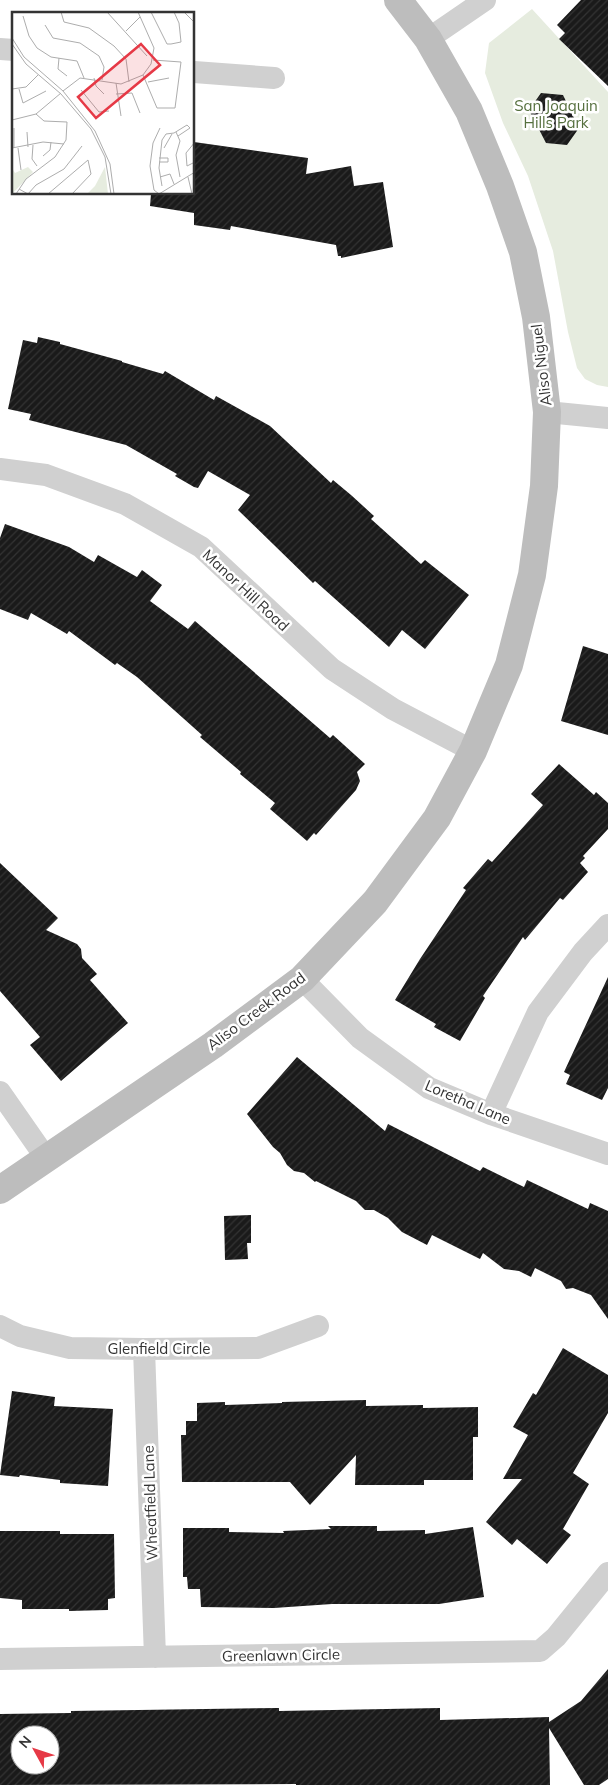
<svg xmlns="http://www.w3.org/2000/svg" width="608" height="1785" font-family="Mulish,sans-serif">
<style>
.green{fill:#e6ecdf}
.building{fill:url(#building-hatch);fill-rule:evenodd}
.lines{fill:none;stroke-linecap:round;stroke-linejoin:round}
.street{stroke:#d0d0d0;stroke-width:22}
.secondary{stroke:#bdbdbd;stroke-width:28}
.labels{text-anchor:middle;dominant-baseline:central;stroke-width:5;stroke-linejoin:round;paint-order:stroke}
.park-label{font-size:15px;fill:#56703f;stroke:#fff}
.street-label{font-size:15px;fill:#333;stroke:#fff}
.inset-road{fill:none;stroke:#adadad;stroke-width:1}
.view{fill:#e63946;fill-opacity:0.15;stroke:#e63946;stroke-width:2.5}
.inset-edge{fill:none;stroke:#333;stroke-width:2.5}
</style>
<defs>
<pattern id="building-hatch" width="6" height="6" patternUnits="userSpaceOnUse" patternTransform="scale(1.25)"><rect width="6" height="6" fill="#1a1a1a"/><path d="M-1 1l2-2M0 6l6-6M5 7l2-2" fill="none" stroke="#333"/></pattern>
</defs>
<rect width="100%" height="100%" fill="#fff"/>
<path class="green" d="M532,9L608,92V387L597,385L585,379L577,368L568,332L553,251L528,176L503,123L485,73L489,43Z"/>
<path class="building" d="M581,0H608V86L559,39L565,33L557,25Z
M541,93L563,95L579,128L567,145L546,143L529,110Z
M194,142L308,158L306,174L351,166L354,186L383,182L393,247L341,258V256H338L336,245L231,226L230,230L194,225V213L150,206L151,194H194Z
M38,337L60,342V344L122,361V362L163,374L165,371L214,400L216,396L270,426L331,483L333,480L351,495L374,516L371,519L421,564L425,560L469,595L425,649L402,630L389,647L315,581L313,583L238,510L250,495L208,471L198,488L194,487L175,476L177,474L126,445L29,420L31,414L8,409L23,340L37,343Z
M5,524L69,547L94,562L98,555L137,577L142,570L162,585L150,601L188,629L195,621L330,738L333,735L365,764L357,772L360,781L356,790L316,835L314,833L307,841L270,809L275,803L240,774L241,772L200,737L202,735L137,677L117,663L115,665L69,631L67,634L31,613L28,620L0,609V538Z
M583,646L608,654V735L561,721Z
M559,764L594,795L596,792L608,803V829L583,856L585,858L580,863L588,872L563,900L560,898L525,940L523,937L483,996L485,998L460,1041L434,1027L436,1024L395,1000L420,959L466,890L463,888L488,859L492,862L543,805L531,794Z
M0,863L58,918L46,930L77,944L81,949L82,958L97,974L90,980L128,1023L61,1081L30,1045L40,1037L0,991Z
M608,977V1088L602,1100L566,1084L570,1075L564,1072Z
M297,1057L385,1131L388,1124L480,1171L483,1167L524,1187L527,1180L588,1209L590,1203L608,1211V1319L591,1295L573,1288L566,1289L561,1281L535,1268L531,1277L519,1271L504,1269L483,1253L480,1259L432,1235L427,1245L402,1232L388,1218L374,1210H365L356,1201L316,1181L315,1182L304,1173L294,1171L287,1165L280,1153L273,1147L247,1114Z
M251,1215V1243H247L248,1259L225,1260L224,1216Z
M563,1348L608,1375V1413L573,1473L589,1484L563,1529L571,1535L547,1564L517,1539L512,1545L486,1522L522,1479H503L528,1435L513,1427L533,1393L536,1395Z
M12,1391L55,1397L54,1406L113,1409L108,1486L60,1483V1480L20,1475L19,1477L0,1475Z
M366,1400V1406L423,1405V1408L478,1407V1437H473V1480H424V1485H355L356,1455L310,1505L290,1482H182L181,1435H186V1421H197V1403L225,1402V1405L282,1403V1402Z
M328,1526H377V1531L425,1530V1534L473,1527L484,1597L439,1604H332L274,1608L201,1607L200,1589H188L187,1577H183V1528H229V1532L284,1533L283,1531L331,1529Z
M0,1531H60V1534H114L115,1598L108,1599V1610L69,1611V1609H22V1600L0,1598Z
M608,1669V1779L599,1785H584L549,1728L550,1785H296V1784L0,1785V1714L71,1713V1711L279,1708V1711L440,1708V1720L549,1717V1722L581,1701ZM20,1735H50V1765H20Z"/>
<g class="lines">
<path class="street" d="M428,39L485,0
M0,49L14,50
M194,72L274,78
M547,412L608,418
M0,469L46,475L125,504L201,547L332,669L393,709L473,751
M302,979L360,1038L429,1088L491,1114L608,1154
M0,1092L46,1158
M491,1114L538,1012L583,952L608,925
M0,1326L20,1336L70,1348L144,1349L258,1348L318,1326
M144,1349L155,1657
M0,1659L540,1651L556,1637L608,1573"/>
<path class="secondary" d="M0,1190L213,1045L302,979L375,902L437,818L473,751L509,665L532,575L544,486L547,412L536,317L523,252L500,186L469,111L428,39L398,0"/>
</g>
<g class="labels">
<g class="park-label">
<text x="556" y="105">San Joaquin<tspan x="556" dy="17">Hills Park</tspan></text>
</g>
<g class="street-label">
<text transform="translate(541 365) rotate(-97)">Aliso Niguel</text>
<text transform="translate(246 590) rotate(43)">Manor Hill Road</text>
<text transform="translate(256 1011) rotate(-37)">Aliso Creek Road</text>
<text transform="translate(468 1102) rotate(23)">Loretha Lane</text>
<text x="159" y="1348">Glenfield Circle</text>
<text transform="translate(150 1503) rotate(-92)">Wheatfield Lane</text>
<text transform="translate(281 1655) rotate(-1)">Greenlawn Circle</text>
</g>
</g>
<g transform="translate(12 12)">
<rect width="182" height="182" fill="#fff"/>
<path d="M16,155L21,160L0,182V156L3,161ZM93,155L96,182H75L83,174Z" fill="#e6ecdf"/>
<path class="inset-road" d="M49,0L52,10L77,16L102,34L114,47L117,70M95,0L135,44M139,0L155,32H159L169,30L167,11L162,0M172,0L183,11M11,4L17,24L25,36L39,45L65,49L72,66M33,13L41,26L68,31L87,44L92,55L90,68M114,19L128,5M0,26L12,45L51,79L83,119L98,152L102,182M0,32L14,52L49,82L79,117L93,145L99,182M47,46L46,57L55,64M131,63L145,96H163L169,50L141,48M82,66L84,74L92,82M136,70L157,66M104,71L109,104M0,77L14,75L26,63M7,77L11,91L34,79M69,78L87,100L97,99M51,79L68,66L109,72L131,63L139,52L142,36L126,0M104,82L120,81L128,101M0,108L24,102L49,81M2,116V135M15,120L16,135M164,120L168,129L164,143L168,165M166,124L178,116L175,113M183,130L174,141L175,154L183,150M21,133L20,147L25,154M0,136L31,130L52,132M6,136L9,158M152,136L160,122M31,144L38,138L39,130M147,146H156V150H147M148,165L158,162L162,172M176,165L180,182M150,174L147,156L150,128L154,122L162,121L175,113M7,177L16,182L24,173L52,157L70,134M4,182L14,167L43,145L54,128L55,110L32,109L24,102M36,182L76,148L79,162L60,182M147,182L142,178L138,154L141,131L148,116M147,182L183,160"/>
<path class="view" d="M129,32L148,53L84,106L66,85Z"/>
<rect width="182" height="182" class="inset-edge"/>
</g>
<g transform="translate(35 1750) rotate(310)"><circle r="24" fill="#ffffff" stroke="#adadad"/>
<path d="M0-4L9 19L0 12L-9 19Z" fill="#e63946"/>
<text y="-8" font-size="14" font-weight="bold" text-anchor="middle" fill="#333333">N</text>
</g>
</svg>
